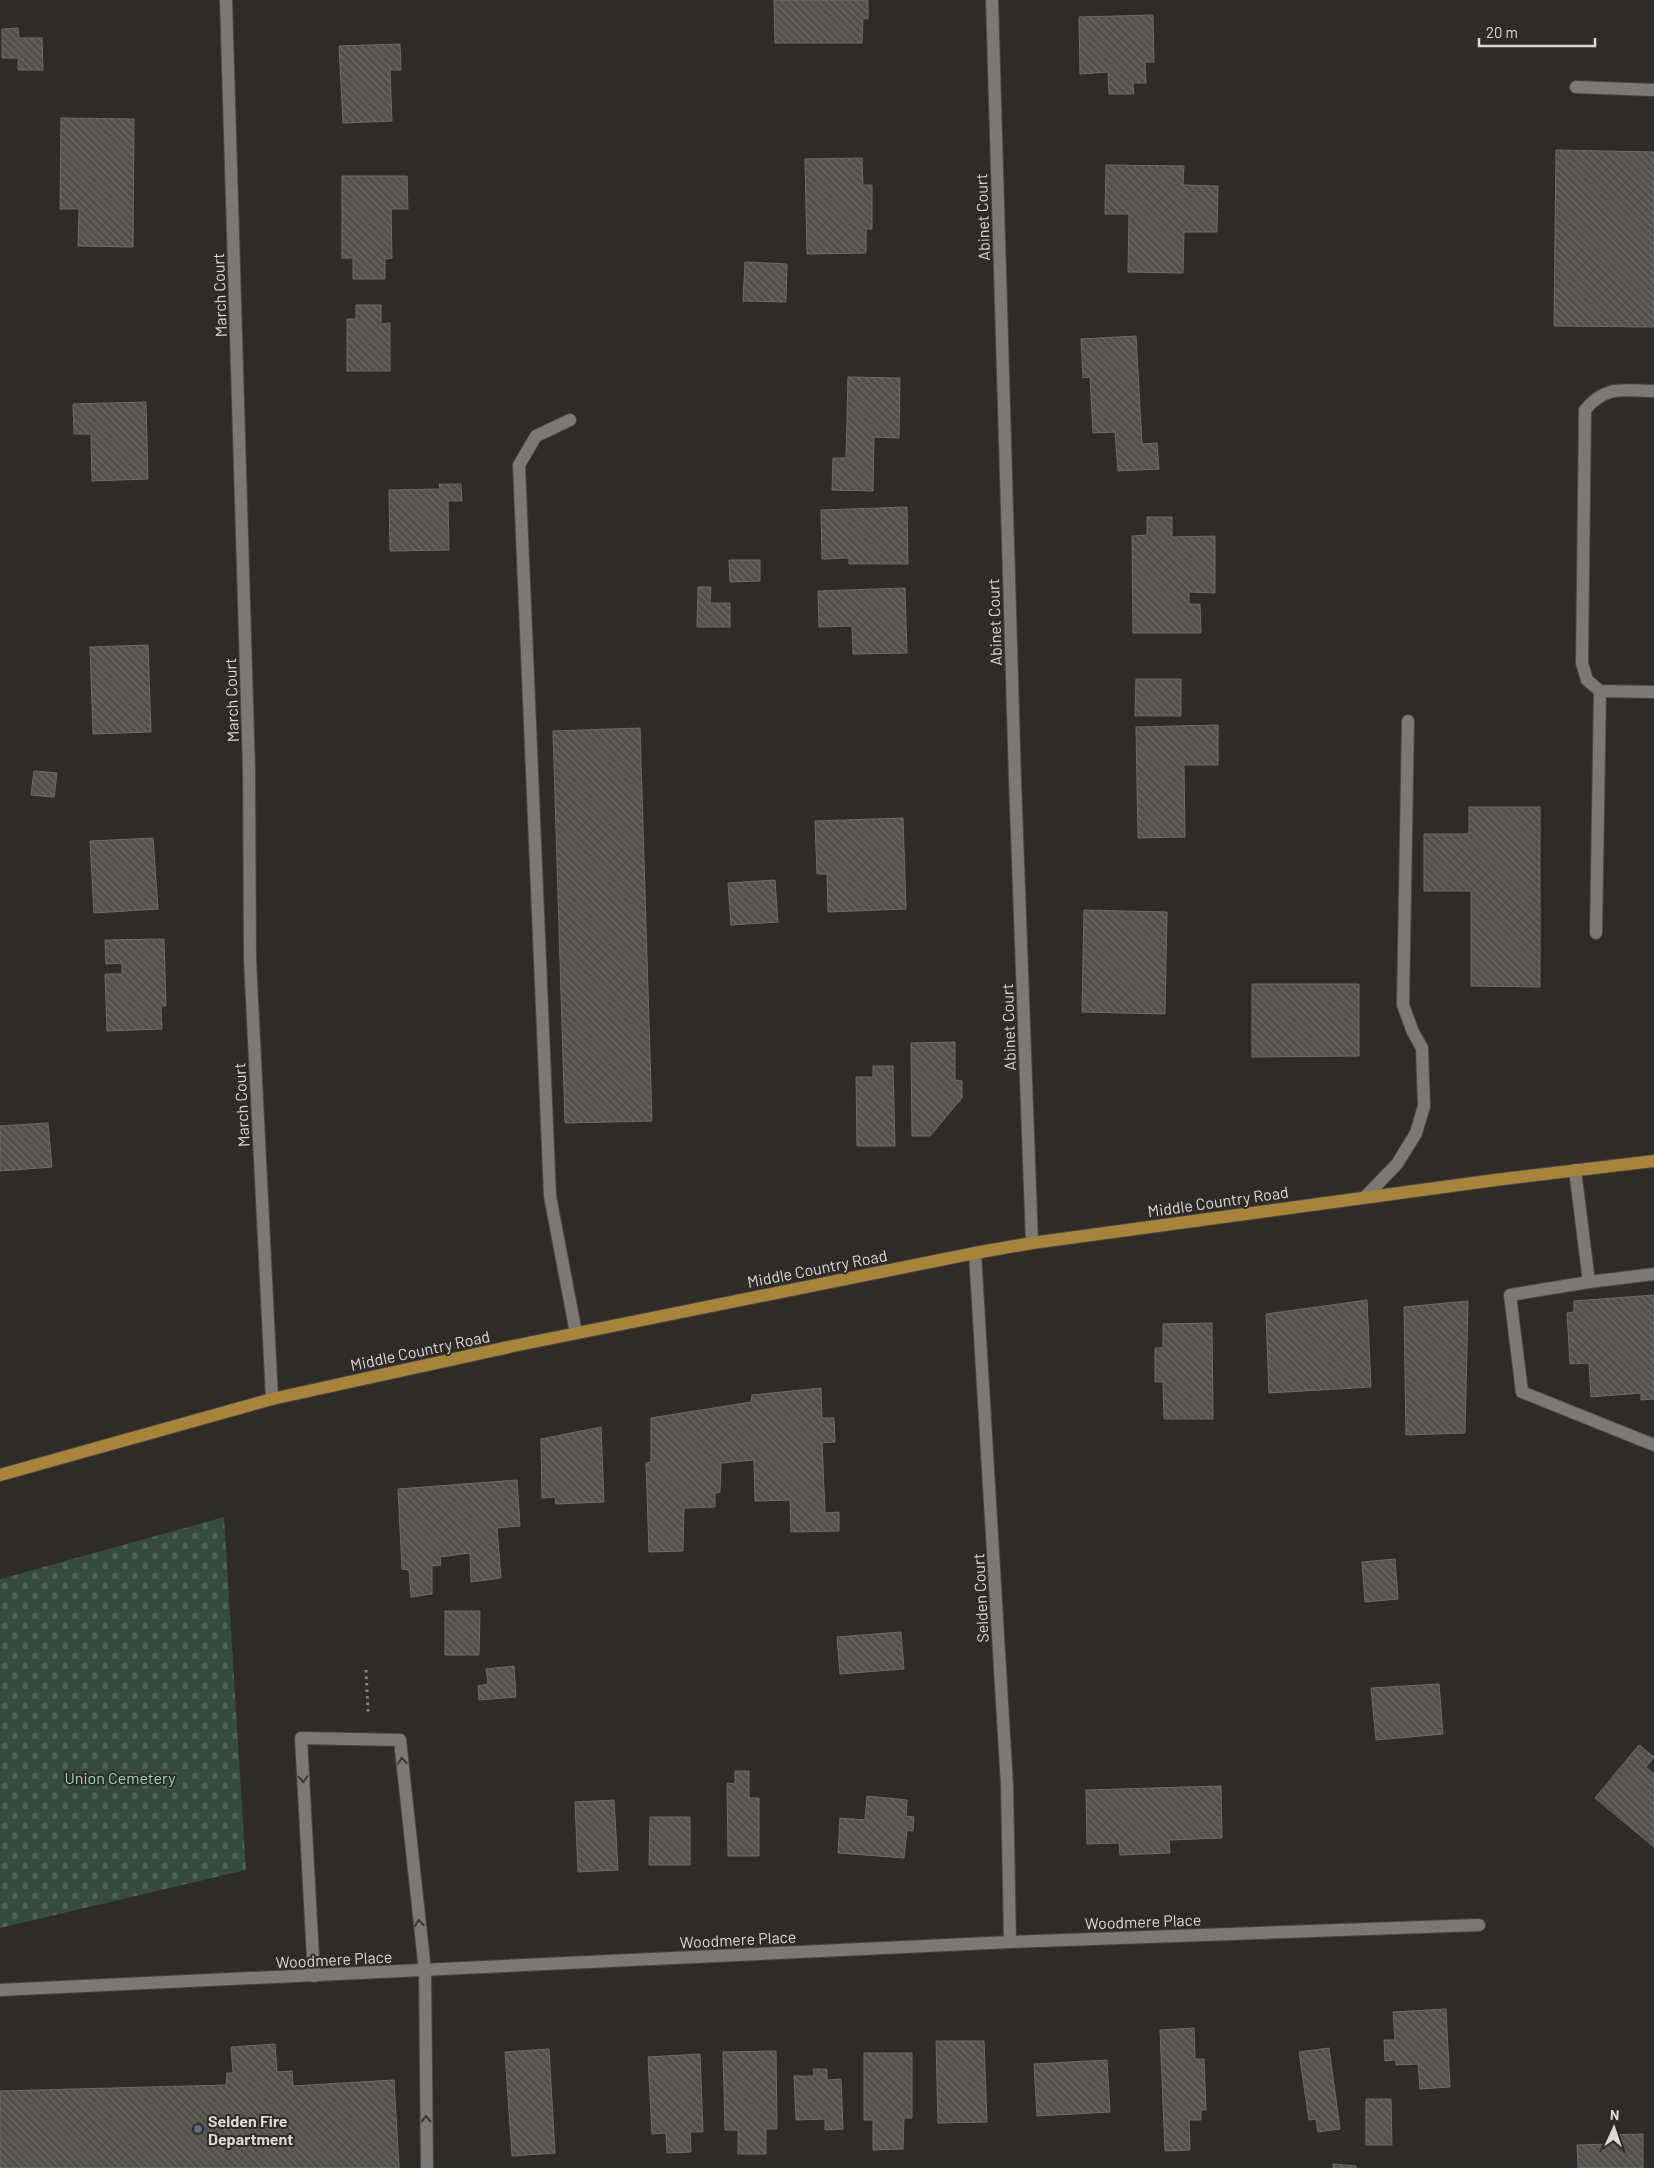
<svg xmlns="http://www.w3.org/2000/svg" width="1654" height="2168" font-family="Barlow,sans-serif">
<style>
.cemetery{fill:url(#cemetery-stones)}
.building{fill:url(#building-back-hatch);stroke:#6f6a66}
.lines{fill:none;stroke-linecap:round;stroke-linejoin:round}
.lane-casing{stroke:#4a4642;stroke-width:14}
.street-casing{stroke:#4a4642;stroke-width:14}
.primary-casing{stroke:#4a4642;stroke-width:14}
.path{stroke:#86837f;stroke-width:3;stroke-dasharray:2.5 4;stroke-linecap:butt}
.lane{stroke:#7d7873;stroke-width:12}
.street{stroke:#7d7873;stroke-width:12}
.primary{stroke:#a7833b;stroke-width:12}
.oneway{stroke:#3b3732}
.service-dot{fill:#5c6f8a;stroke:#2f2b26;stroke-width:2}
.labels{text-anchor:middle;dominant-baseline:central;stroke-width:4;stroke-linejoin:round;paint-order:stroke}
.street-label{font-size:16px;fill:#dbd8d5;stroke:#2f2b26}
.park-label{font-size:16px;fill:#99d7b9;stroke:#2f2b26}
.poi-label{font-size:16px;font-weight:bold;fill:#dbd8d5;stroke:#2f2b26;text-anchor:start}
</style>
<defs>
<pattern id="cemetery-stones" width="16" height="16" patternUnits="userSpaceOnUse" patternTransform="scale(1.25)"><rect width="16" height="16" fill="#354a40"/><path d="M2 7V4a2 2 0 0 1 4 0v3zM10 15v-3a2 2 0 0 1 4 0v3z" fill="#52635b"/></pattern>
<pattern id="building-back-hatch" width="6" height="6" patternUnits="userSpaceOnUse" patternTransform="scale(1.25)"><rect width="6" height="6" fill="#544f4b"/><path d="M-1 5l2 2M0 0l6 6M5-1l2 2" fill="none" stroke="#6c6864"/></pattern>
</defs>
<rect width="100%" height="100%" fill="#2f2b26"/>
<path class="cemetery" d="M224,1517L246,1870L0,1928V1579Z"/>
<path class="building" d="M774,0H868V19L863,18L862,43H775Z
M1153,15L1154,62H1145L1146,83H1133L1134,94H1109L1108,72L1080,74L1079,17Z
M18,28L19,38H42L43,70H18V58H2V29Z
M400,44L401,70H390L392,121L343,123L339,46Z
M61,118L134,119L133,247L78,246L79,209H60Z
M1556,150L1654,152V327L1554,326Z
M862,158L863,185H872V229H866V253L807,254L805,159Z
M1106,165L1184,166L1183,185L1218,186L1217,232H1184L1183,273L1128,272L1129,214H1105Z
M342,176H407L408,209H391L392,258L385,259V279H353V258H342Z
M745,262L787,264L786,302L743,301Z
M356,305H381V324L390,323V371H347V319H356Z
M1136,336L1142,444L1157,443L1159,469L1118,471L1115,432L1093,433L1090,377L1083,378L1081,339Z
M848,377L900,378L899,438L874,437L873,491L832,490L833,458H846Z
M146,402L148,479L92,481L91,434H74L73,404Z
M439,484H461L462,501H448L449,550L390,551L389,490L440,489Z
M907,507L908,564H849V558L822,559L821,510Z
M1147,517H1172V537L1215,536V593L1189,592V604H1200L1201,633H1133L1132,536L1147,535Z
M729,560H760V581L730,582Z
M698,587H711L710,603H730V627H697Z
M905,588L907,653L853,654L852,626L819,627L818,591Z
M148,645L151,732L93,734L90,647Z
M1136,679H1181V716H1135Z
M1218,725V765H1184L1185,837L1138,838L1136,727Z
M640,728L652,1121L565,1123L553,731Z
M34,771L57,773L54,797L31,795Z
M1469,807H1540V987L1471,986V891H1424V834H1469Z
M903,818L906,909L828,912L827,874H817L815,821Z
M153,838L158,909L94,913L90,841Z
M775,880L778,922L731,925L728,883Z
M1084,910L1167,912L1165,1014L1082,1012Z
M164,939L166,1006H161L162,1029L107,1031L105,974H122V963L106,964L105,940Z
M1252,984H1359V1056L1252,1057Z
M955,1042V1080L962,1081V1098L930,1136H912L911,1043Z
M873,1066H893L895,1146H857L856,1077H873Z
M48,1123L52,1167L0,1171V1126Z
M1654,1295V1399L1641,1400V1393L1591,1397L1589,1363L1570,1364L1567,1313L1574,1312V1301Z
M1367,1300L1371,1387L1269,1393L1266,1314Z
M1468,1301L1465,1433L1406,1435L1404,1307Z
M1212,1323L1213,1419H1164L1163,1382H1155V1348H1163V1324Z
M821,1388L822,1418H834L835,1442L822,1443L825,1513L839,1512V1531L791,1532L790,1500L755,1501L754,1460L721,1463L720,1492L715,1493V1507L684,1508L683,1551L649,1552L646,1463L651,1462V1418L751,1402L752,1395Z
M601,1427L604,1502L556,1504L555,1497L542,1498L541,1439Z
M517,1480L520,1526L497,1528L501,1578L471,1582L470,1553L440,1557L441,1565L432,1566V1594L411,1597L409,1570L402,1569L398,1489Z
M1395,1559L1398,1599L1365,1602L1362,1562Z
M445,1611H480L479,1655H445Z
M901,1632L904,1669L840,1674L837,1637Z
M514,1666L516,1697L479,1700L478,1686L488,1684L486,1669Z
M1439,1684L1443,1734L1376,1740L1371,1688Z
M1639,1745L1654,1757L1646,1767L1654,1774V1847L1595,1798Z
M735,1771H749V1798H759V1856H728L727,1783L735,1784Z
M1221,1786L1222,1838L1169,1840L1170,1853L1120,1855L1119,1843L1087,1844L1086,1790Z
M867,1796L907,1800L906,1816L914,1817L913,1831L907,1830L904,1858L838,1853L840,1818L865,1820Z
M614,1800L618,1870L578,1872L575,1802Z
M650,1817H690V1865H649Z
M1446,2009L1450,2087L1420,2089L1418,2064L1396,2065V2060L1385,2061L1384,2040H1395L1393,2012Z
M1194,2028L1195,2059H1204L1206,2110H1201V2120H1189L1190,2150L1165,2151L1160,2030Z
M936,2041H984L987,2122L938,2123Z
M275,2044L277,2072L292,2071L293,2086L394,2080L399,2168H0V2091L226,2085L227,2073H233L231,2047Z
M1329,2048L1340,2129L1318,2132L1316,2119L1309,2120L1299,2052Z
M549,2049L555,2153L512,2156L505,2052Z
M776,2051L777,2129H766V2154H738V2130H725L723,2052Z
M864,2053H912V2118H904L903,2149L873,2150V2120H864Z
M700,2054L703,2132H690L691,2152L667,2153L666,2133L652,2134L648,2057Z
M1107,2060L1110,2112L1037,2116L1034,2064Z
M813,2069H827V2080L841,2079L843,2129L825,2130V2119L796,2120L794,2076H814Z
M1366,2099H1391L1392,2145H1366Z
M1643,2134V2168H1578L1577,2145L1610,2144V2135Z
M1333,2164L1356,2166V2168H1333Z"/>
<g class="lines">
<defs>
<path id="lane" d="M1576,87L1654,90
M1654,391C1624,391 1606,384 1585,410L1582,663L1587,680L1600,691L1654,692
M570,420L536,436L519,465L550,1196L576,1333
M1596,933L1600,691
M1575,1170L1589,1282L1654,1274
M1365,1197L1397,1164L1416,1133L1424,1106L1422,1048L1413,1032L1403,1005L1408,721
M1589,1282L1510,1295L1522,1392L1654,1445
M314,1976L301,1738L400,1740L425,1971L427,2168"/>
<path id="street" d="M226,0L249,770L250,960L272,1399
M992,0L1015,780L1032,1243
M975,1253L1007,1785L1010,1942
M0,1990L1010,1942L1479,1925"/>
<path id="primary" d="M0,1475L272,1399L518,1345L975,1253L1032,1243L1495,1180L1654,1161"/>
</defs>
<use href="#lane" class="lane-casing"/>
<use href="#street" class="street-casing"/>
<use href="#primary" class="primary-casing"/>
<path class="path" d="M366,1670L368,1712"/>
<use href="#lane" class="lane"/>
<use href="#street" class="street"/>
<use href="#primary" class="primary"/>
</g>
<defs><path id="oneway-chevron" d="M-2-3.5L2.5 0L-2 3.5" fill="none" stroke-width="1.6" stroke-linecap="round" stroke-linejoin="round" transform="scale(1.25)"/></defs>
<g class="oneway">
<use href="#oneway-chevron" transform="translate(402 1761) rotate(-96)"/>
<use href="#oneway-chevron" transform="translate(303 1779) rotate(87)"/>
<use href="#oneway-chevron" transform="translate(419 1923) rotate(-96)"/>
<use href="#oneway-chevron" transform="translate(426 2119) rotate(-91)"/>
</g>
<circle class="service-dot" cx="198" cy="2129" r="5"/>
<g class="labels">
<g class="street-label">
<text transform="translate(982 217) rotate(-92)">Abinet Court</text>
<text transform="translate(219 295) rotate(-92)">March Court</text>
<text transform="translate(994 622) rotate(-92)">Abinet Court</text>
<text transform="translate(231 700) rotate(-92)">March Court</text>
<text transform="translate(1008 1027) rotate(-92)">Abinet Court</text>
<text transform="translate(241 1105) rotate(-93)">March Court</text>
<text transform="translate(1218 1201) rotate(-8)">Middle Country Road</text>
<text transform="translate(817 1268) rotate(-11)">Middle Country Road</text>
<text transform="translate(420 1350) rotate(-12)">Middle Country Road</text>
<text transform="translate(980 1598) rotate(-93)">Selden Court</text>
<text transform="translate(1143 1921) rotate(-2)">Woodmere Place</text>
<text transform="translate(738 1939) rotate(-3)">Woodmere Place</text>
<text transform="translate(334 1959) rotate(-3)">Woodmere Place</text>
</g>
<g class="park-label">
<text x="120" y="1777">Union Cemetery</text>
</g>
<g class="poi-label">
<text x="208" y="2120">Selden Fire<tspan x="208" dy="18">Department</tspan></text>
</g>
</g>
<g transform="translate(1614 2128) rotate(3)" stroke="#2f2b26" stroke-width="4" paint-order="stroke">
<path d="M0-4L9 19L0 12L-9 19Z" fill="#dbd8d5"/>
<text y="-8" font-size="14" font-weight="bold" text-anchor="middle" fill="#dbd8d5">N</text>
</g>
<path d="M1479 38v8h116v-8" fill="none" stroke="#dbd8d5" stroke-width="2.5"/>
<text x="1486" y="38" font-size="15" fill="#dbd8d5" stroke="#2f2b26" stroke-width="4" paint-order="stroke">20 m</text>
</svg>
